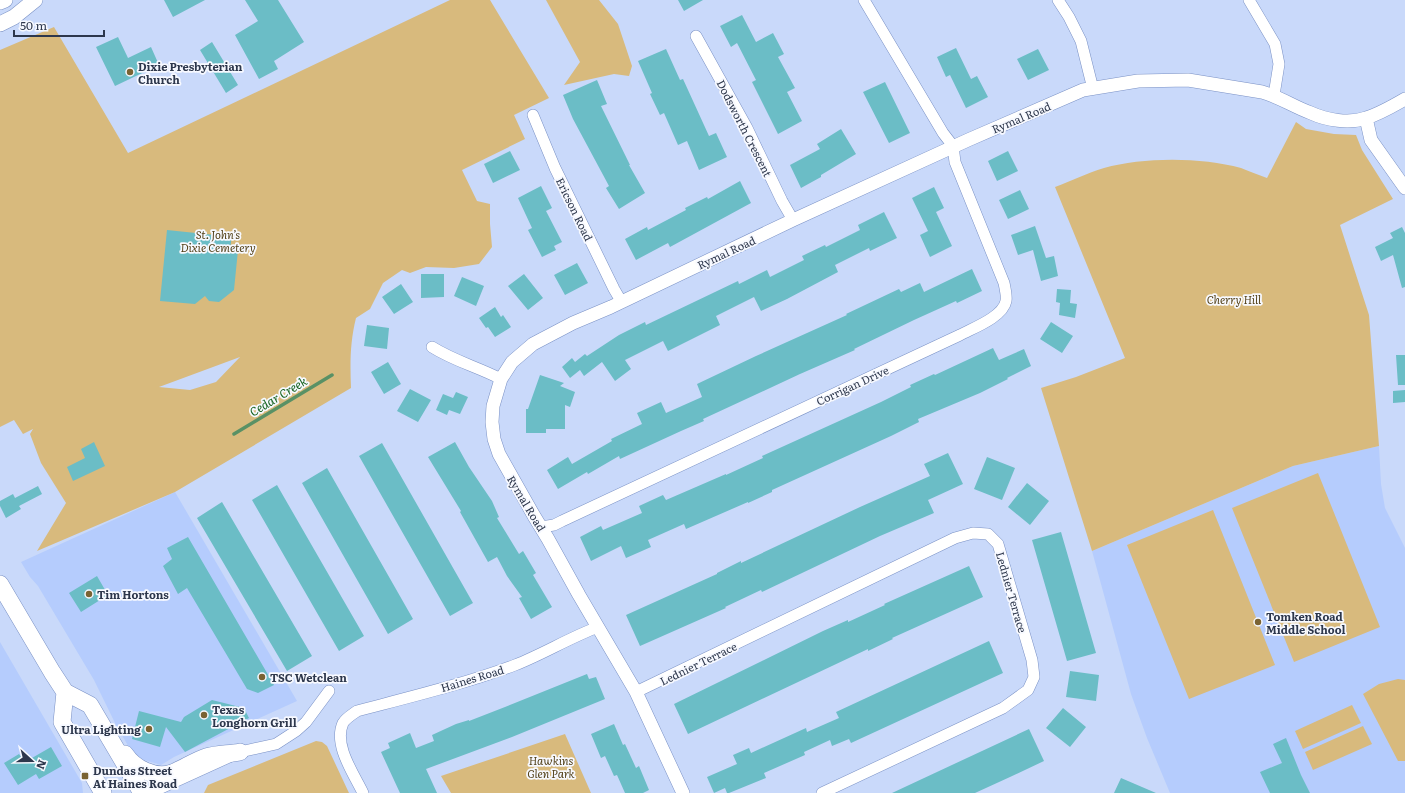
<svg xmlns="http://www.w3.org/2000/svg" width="1405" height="793" font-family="Literata,serif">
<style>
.built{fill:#b5ccfd}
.green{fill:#d8ba7d;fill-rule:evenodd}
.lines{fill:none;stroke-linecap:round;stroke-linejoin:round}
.stream{stroke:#599165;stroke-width:3.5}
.building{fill:#6bbdc6}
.minor-casing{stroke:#7a91c5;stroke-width:12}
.tertiary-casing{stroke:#7a91c5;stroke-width:14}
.secondary-casing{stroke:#7a91c5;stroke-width:16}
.primary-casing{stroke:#7a91c5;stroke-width:18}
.minor{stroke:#fff;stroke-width:11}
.tertiary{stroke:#fff;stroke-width:13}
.secondary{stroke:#fff;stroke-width:15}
.primary{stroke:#fff;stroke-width:17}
.poi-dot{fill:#7a6333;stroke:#f7f9ff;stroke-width:1.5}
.labels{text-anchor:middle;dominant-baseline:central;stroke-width:3.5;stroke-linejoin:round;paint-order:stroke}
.poi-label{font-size:11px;font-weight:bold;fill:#2d374c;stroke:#f7f9ff;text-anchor:start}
.street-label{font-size:11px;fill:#2d374c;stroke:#f7f9ff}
.park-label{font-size:11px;font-style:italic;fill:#513f16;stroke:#f7f9ff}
.water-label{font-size:12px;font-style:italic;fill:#14621f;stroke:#f7f9ff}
</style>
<rect width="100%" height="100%" fill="#c9d9fa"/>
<path class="built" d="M1379,446L1381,484L1385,508L1405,548V793H1170L1147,738L1131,694L1092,551L1293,466Z
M175,492L297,701L174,757L161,765L141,759L130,749L116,725L94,680L38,586L30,577L21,562Z
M0,642L82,783L83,793H0Z"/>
<path class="green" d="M450,0H490L549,98L514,115L525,139L462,170L477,201L490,204V224L492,247L479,264L454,268L426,267L410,273L402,270L383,283L370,309L356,318C350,342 350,363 351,388L175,492L37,551L66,503L41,463L30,434L33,429L23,434L14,420L0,427V50L54,27L128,153ZM240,357L216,382L190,390L159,387Z
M546,0H599L618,24L632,66L629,76L614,74L564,85L580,62Z
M1296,122L1306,129L1334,134L1356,135L1362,150L1393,199L1340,225L1369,315L1379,446L1293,466L1092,551L1041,388L1076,377L1125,358L1055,187C1071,181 1087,173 1104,168C1143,157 1201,157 1241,168C1249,171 1258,175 1267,178Z
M1318,473L1380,627L1294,662L1232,508Z
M1213,510L1275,665L1189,699L1127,545Z
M1398,679L1405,680V761H1398L1363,694L1379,684Z
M1352,705L1361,723L1303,749L1295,731Z
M1363,726L1372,744L1313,770L1305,752Z
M565,734L591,793H451L441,776Z
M316,741L322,742L327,746L349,793H204L208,785Z"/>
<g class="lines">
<path class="stream" d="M234,434L332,375"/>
</g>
<path class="building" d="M164,0H205L173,17Z
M245,0H278L304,42L274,61L278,69L259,79L235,35L258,21Z
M678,0H703L684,11Z
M742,15L756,42L773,33L784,54L778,57L795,88L787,92L802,121L778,134L752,82L756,80L737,43L731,47L720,26Z
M118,37L128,58L151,47L159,65L115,86L96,47Z
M212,42L238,85L226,93L200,50Z
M956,48L971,79L977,76L988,97L966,108L950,75L946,77L937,57Z
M666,49L680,80L683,79L709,136L716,133L727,157L699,170L687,141L678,145L664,113L660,115L650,94L652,93L638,61Z
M1038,49L1049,70L1028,80L1017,59Z
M597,80L607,104L601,106L630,165H629L645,193L619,209L606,188L609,186L573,119L563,95Z
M885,82L910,133L889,143L863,92Z
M841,129L856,154L821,175V177L801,188L790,165L820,149L817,144Z
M510,151L520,170L493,183L484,164Z
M1008,151L1018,171L997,181L988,161Z
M740,181L751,203L670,247L668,243L636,260L625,239L647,227L648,230L686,210L685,208L707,197L708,199Z
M541,186L552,208L546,211L562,242L554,246L556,250L542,257L528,230L532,228L518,198Z
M934,187L944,208L936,212L952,246L930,257L920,235L928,231L912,198Z
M1020,190L1029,209L1008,219L999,200Z
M884,212L897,238L870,251L869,248L835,265L838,272L787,299L761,311L754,297L716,316L720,325L668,351L663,341L625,360L631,369L615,381L602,362L584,376L580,370L570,378L562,367L572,358L575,362L585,354L587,356L619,335L645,322L646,325L738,281L739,284L767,270L770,277L804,260L802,256L825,245L826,247L860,230L858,225Z
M1035,226L1046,258L1054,256L1058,276L1041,281L1033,250L1018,255L1011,235Z
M1402,227L1405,233V287L1402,288L1393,255L1381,261L1375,247L1393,238L1390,233Z
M167,230L215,235V234L232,235L230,249L238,250L234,290L219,302L209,301L205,296L195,304L160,301Z
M577,263L588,283L565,295L554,275Z
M972,269L982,291L957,303L956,301L914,320L854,349L855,350L800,374L703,419L704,421L681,431L620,459L619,456L588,474L587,472L558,489L547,470L568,457L572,464L612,441L611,439L642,424L637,413L661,402L666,413L702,397L697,384L756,356L847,315L846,314L899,289L901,292L920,283L924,292Z
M421,274H444V297L421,298Z
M524,274L543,298L528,310L508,286Z
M462,277L484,286L476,306L454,296Z
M401,284L413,302L394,314L382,297Z
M1057,289L1071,290L1070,303L1077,304L1075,318L1059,315L1060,303L1056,302Z
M495,307L501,317L503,315L511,327L495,337L488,327L486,328L479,318Z
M1051,322L1073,336L1062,353L1040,339Z
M367,325L389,328L387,349L364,346Z
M993,348L999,360L1024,349L1031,366L1007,378L1008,379L980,393L918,419L919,422L891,436L772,490V492L748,503V502L686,529L684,524L648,540L651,547L626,558L621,546L591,561L580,537L601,526L603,530L642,513L639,506L663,495L666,500L726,474V475L763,458L762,456L881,402L911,387L910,385L934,374L935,375Z
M1396,355H1405V385H1398Z
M388,362L401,384L384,394L371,372Z
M540,375L564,383L560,386L575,392L570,407L565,405V429H546V433H526V409H528Z
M410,389L431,400L418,422L397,411Z
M1405,390V402L1393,403V391Z
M456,392L468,397L460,414L449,410L447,415L436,410L443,394L453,398Z
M94,442L105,466L73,481L67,467L85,458L81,449Z
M455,442L469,467L492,501L499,517L497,518L519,554L523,551L536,573L533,575L552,607L531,619L519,598L522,597L507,576L497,557L488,562L460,512L461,511L428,457Z
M382,443L473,603L450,616L359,456Z
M948,453L963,484L928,500L934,513L880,536L762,592L761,590L725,607L726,608L640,646L626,615L717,574V573L741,561V563L860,507L930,476L924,464Z
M987,457L1015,468L1002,500L974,489Z
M327,468L413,619L388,634L302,483Z
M1027,483L1049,501L1030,525L1008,507Z
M277,485L364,636L339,651L252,500Z
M38,486L42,494L19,506L21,509L6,518L0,506V501L13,494L15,498Z
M222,502L312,656L287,671L197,518Z
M1061,532L1096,653L1067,661L1032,540Z
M188,537L274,685L258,693L247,689L187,588L178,594L163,566L172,559L167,548Z
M969,566L983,597L892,638L893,639L868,651V649L688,734L674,704L823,631L848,620V622L885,605L884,604Z
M97,576L108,595L81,612L69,593Z
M989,641L1003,673L851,743L849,739L832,746L830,740L804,752L805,755L764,773L766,778L729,793H727L725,788L714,793L707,777L737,764L733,755L749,748L751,753L806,728L807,732L839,718L836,712Z
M1070,671L1099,675L1096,701L1066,697Z
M587,674L589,679L596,677L605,699L512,737L426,769L437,793H400L381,752L390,748L388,743L410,733L416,748L434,741L432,735L456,724L469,720V721L505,707Z
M212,700L244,708L249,718L185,752L166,727L160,747L132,739L139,711L181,722L184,717Z
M1063,708L1086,727L1070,747L1046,728Z
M614,724L623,745L625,744L636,768L639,766L649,790L643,793H625L617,775L614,776L605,756L601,758L591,734Z
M1029,729L1044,761L1010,777L975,793H892Z
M1286,738L1301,775L1310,793H1270L1260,772L1282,763L1273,744Z
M51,747L62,766L39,779L36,774L18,785L4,763L19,754L25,762Z
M1121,778L1156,793H1114Z"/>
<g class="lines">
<defs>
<path id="minor" d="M1058,0L1069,17L1081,41L1093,89
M1249,0L1275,44L1279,64L1274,95
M696,36L747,128L782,201L793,220
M533,115L555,168L614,289L621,301
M432,347C454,361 478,367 501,379
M541,527L554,525L562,521L960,335C973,328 1003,317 1006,301C1007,296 1005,288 1004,283L955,162L953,146L943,133L864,0
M636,692L955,538L973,533L988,534L998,544L1032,660L1034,677L1028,690L1003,708L822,793
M150,793L240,752L276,744L296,731L306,722L329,691
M363,793C354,774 333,745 343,723C346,718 353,714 357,711C410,697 464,684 515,665C543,654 569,638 598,627"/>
<path id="tertiary" d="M1366,118L1371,140L1405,188
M683,793L636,692L579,595L548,539L534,516L499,454L494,439L492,422L493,406L501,379L512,362L533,344L573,323L611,307L793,220L968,140L1083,90L1138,81L1188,80L1262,92C1280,97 1294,107 1311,113C1326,120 1349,124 1366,118C1379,114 1393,106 1405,99"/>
<path id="secondary" d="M0,2L5,0
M0,24L14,17L35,0"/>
<path id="primary" d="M0,584L52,672L65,692L90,705L142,793
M65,692L62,722L103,793
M125,754C134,768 155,779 172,773C183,769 194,761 206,757C217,754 229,754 240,752"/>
</defs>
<use href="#minor" class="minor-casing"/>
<use href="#tertiary" class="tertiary-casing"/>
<use href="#secondary" class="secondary-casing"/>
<use href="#primary" class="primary-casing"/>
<use href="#minor" class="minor"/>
<use href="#tertiary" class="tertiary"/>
<use href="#secondary" class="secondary"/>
<use href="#primary" class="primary"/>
</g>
<g class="poi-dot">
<circle cx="130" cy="72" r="4"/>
<circle cx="89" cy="594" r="4"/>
<circle cx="1258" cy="622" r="4"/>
<circle cx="262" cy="677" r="4"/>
<circle cx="204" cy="715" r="4"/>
<circle cx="149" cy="729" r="4"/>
<rect x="81" y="772" width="8" height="8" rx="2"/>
</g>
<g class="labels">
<g class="poi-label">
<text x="138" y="66">Dixie Presbyterian<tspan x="138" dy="13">Church</tspan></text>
<text x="97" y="594">Tim Hortons</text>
<text x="1266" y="616">Tomken Road<tspan x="1266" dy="13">Middle School</tspan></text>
<text x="270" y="677">TSC Wetclean</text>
<text x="212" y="709">Texas<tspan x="212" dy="13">Longhorn Grill</tspan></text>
<text x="141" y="729" text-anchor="end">Ultra Lighting</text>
<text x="93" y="770">Dundas Street<tspan x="93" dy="13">At Haines Road</tspan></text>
</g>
<g class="street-label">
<text transform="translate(1021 117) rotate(-23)">Rymal Road</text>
<text transform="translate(745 128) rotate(63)">Dodsworth Crescent</text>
<text transform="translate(575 209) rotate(64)">Ericson Road</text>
<text transform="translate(726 252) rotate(-25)">Rymal Road</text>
<text transform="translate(852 385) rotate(-25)">Corrigan Drive</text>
<text transform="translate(527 503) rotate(59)">Rymal Road</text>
<text transform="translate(1012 592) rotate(74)">Lednier Terrace</text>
<text transform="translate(698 663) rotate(-26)">Lednier Terrace</text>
<text transform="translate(472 678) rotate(-17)">Haines Road</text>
</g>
<g class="park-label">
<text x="218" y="234">St. John’s<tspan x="218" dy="13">Dixie Cemetery</tspan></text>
<text x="1234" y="299">Cherry Hill</text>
<text x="551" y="760">Hawkins<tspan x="551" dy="13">Glen Park</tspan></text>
</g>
<g class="water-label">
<text transform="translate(278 396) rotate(-31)">Cedar Creek</text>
</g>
</g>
<g transform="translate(32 761) rotate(111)" stroke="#f7f9ff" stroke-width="3" paint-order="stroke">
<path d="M0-3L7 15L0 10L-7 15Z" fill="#2d374c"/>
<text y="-6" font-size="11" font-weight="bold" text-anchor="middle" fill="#2d374c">N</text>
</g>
<path d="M14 30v6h90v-6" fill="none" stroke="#2d374c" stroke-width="2"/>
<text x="20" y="30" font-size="12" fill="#2d374c" stroke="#f7f9ff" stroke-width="3" paint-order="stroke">50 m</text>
</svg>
